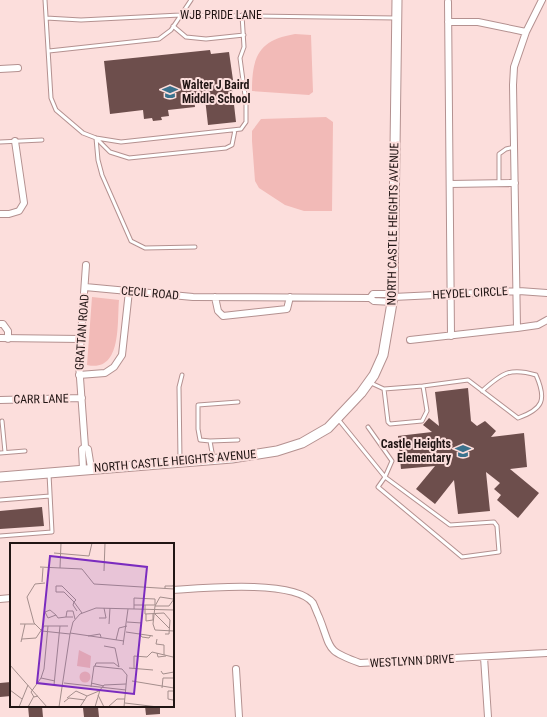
<svg xmlns="http://www.w3.org/2000/svg" width="547" height="717" font-family="'Roboto Condensed',sans-serif">
<style>
.green{fill:#f2bab7}
.building{fill:#6d4e4c}
.lines{fill:none;stroke-linecap:round;stroke-linejoin:round}
.lane-casing{stroke:#b49190;stroke-width:5}
.street-casing{stroke:#b49190;stroke-width:8}
.secondary-casing{stroke:#b49190;stroke-width:11}
.lane{stroke:#fff;stroke-width:3}
.street{stroke:#fff;stroke-width:6}
.secondary{stroke:#fff;stroke-width:9}
.labels{text-anchor:middle;dominant-baseline:central;stroke-width:4;stroke-linejoin:round;paint-order:stroke}
.street-label{font-size:12px;fill:#211514;stroke:#fcdedc}
.poi-label{font-size:12px;font-weight:bold;fill:#211514;stroke:#fcdedc;text-anchor:start}
.inset-road{fill:none;stroke:#a48e8c;stroke-width:1}
.view{fill:#7b2cbf;fill-opacity:0.15;stroke:#7b2cbf;stroke-width:2}
.inset-edge{fill:none;stroke:#211514;stroke-width:2}
</style>
<rect width="100%" height="100%" fill="#fcdedc"/>
<path class="green" d="M295,34L311,35L313,92L309,95L252,91C252,56 259,40 295,34Z
M326,117L333,122L332,211H304L285,205L259,188L255,181L252,141V131L261,119Z
M92,297L119,300C117,323 122,373 87,365Z"/>
<path class="building" d="M210,50L211,54L229,52L234,87H232L236,122L208,125L205,98L194,99L195,107L168,110L169,116L161,117L162,120L153,121L152,118L144,119L143,110L110,114L104,61Z
M468,388L471,421L477,426L485,421L496,431L491,437L524,433L527,467L510,469L539,493L518,518L497,500L501,495L494,489L500,483L486,472L490,511L458,514L454,480L435,504L416,489L435,466L401,469L398,436L432,432L423,425L429,418L439,426L435,392Z
M42,507L44,526L0,529V511Z
M11,682V696L0,697V683Z
M28,706H42L43,717H29Z
M145,706H160V714L146,715Z
M98,707L99,717H84L83,708Z"/>
<g class="lines">
<defs>
<path id="lane" d="M45,0L51,98L56,110L83,133L96,138L121,142L241,129L246,122V103L240,58L244,47L242,15
M46,18L81,20L180,15L396,18
M173,26L186,37L206,39L244,35
M49,51L159,39L171,30L191,0
M96,138L98,160L102,175L131,241L145,248L195,247
M96,138L110,152L129,158L226,148L232,145L235,130
M0,142L42,140
M499,183V154L506,149L515,147
M371,383L384,389L388,422L390,424L422,421L427,411L423,386L384,389
M423,386L468,380L518,418C543,409 547,400 536,375C510,367 502,373 482,391
M338,419L385,477L450,525L494,522L497,526L499,552L462,557L378,487L385,477L392,461L368,427
M2,421L5,452
M210,441L238,440
M0,453L25,451
M213,458L210,441L200,440L198,429V405L238,402
M180,460L179,387L182,375
M0,500L50,496
M0,536L52,532L49,474"/>
<path id="street" d="M448,2L451,336
M448,22H478L526,32L542,0
M0,69L18,68
M450,184L515,183
M0,214H9L19,211L24,203L15,141
M85,287L193,297L370,298L374,301L393,302
M215,297L218,311L223,316L287,309L290,297
M393,297L519,291L547,293
M370,298L373,294H393
M0,324H3L8,331V339
M517,328L513,85L514,67L526,32
M0,338L81,339
M410,340L517,328L538,325L547,320
M79,375L105,373L114,367L122,355L129,291
M0,400L82,398
M85,447L79,364L86,265
M85,447L88,449L91,468
M83,469L82,449L85,447
M173,590C202,588 295,579 313,603C315,607 317,613 319,617C332,649 324,650 360,663L547,653
M0,599L11,598
M484,657L488,717
M236,669L239,717"/>
<path id="secondary" d="M0,477L232,458L277,451L302,443L328,428L361,393L374,375L383,355L393,297L397,0"/>
</defs>
<use href="#lane" class="lane-casing"/>
<use href="#street" class="street-casing"/>
<use href="#secondary" class="secondary-casing"/>
<use href="#lane" class="lane"/>
<use href="#street" class="street"/>
<use href="#secondary" class="secondary"/>
</g>
<defs>
<symbol id="school-bare" viewBox="-9 -9 18 18"><path d="M0-5L7-2L0 1L-7-2ZM-4 1L0 2.5L4 1V4Q0 6-4 4Z" fill="#3b728d" stroke="#fcdedc" stroke-width="2.5" paint-order="stroke"/></symbol>
</defs>
<g fill-rule="evenodd">
<use href="#school-bare" x="159" y="81" width="22" height="22"/>
<use href="#school-bare" x="452" y="440" width="22" height="22"/>
</g>
<g class="labels">
<g class="street-label">
<text x="221" y="15">WJB PRIDE LANE</text>
<text transform="translate(393 224) rotate(-89)">NORTH CASTLE HEIGHTS AVENUE</text>
<text transform="translate(150 293) rotate(5)">CECIL ROAD</text>
<text transform="translate(470 293) rotate(-3)">HEYDEL CIRCLE</text>
<text transform="translate(82 332) rotate(-86)">GRATTAN ROAD</text>
<text transform="translate(41 399) rotate(-1)">CARR LANE</text>
<text transform="translate(175 461) rotate(-5)">NORTH CASTLE HEIGHTS AVENUE</text>
<text transform="translate(412 661) rotate(-3)">WESTLYNN DRIVE</text>
</g>
<g class="poi-label">
<text x="182" y="85">Walter J Baird<tspan x="182" dy="14">Middle School</tspan></text>
<text x="451" y="444" text-anchor="end">Castle Heights<tspan x="451" dy="14">Elementary</tspan></text>
</g>
</g>
<g transform="translate(10 543)">
<rect width="164" height="164" fill="#fcdedc"/>
<path d="M69,107L81,113L80,125L67,123ZM69.5 134a5.5 5.5 0 1 1 11 0a5.5 5.5 0 1 1-11 0Z" fill="#f2bab7"/>
<path class="inset-road" d="M44,10L79,13L82,0M30,24L72,26L84,41L164,46M50,25L51,0M94,28L95,0M32,39L33,25M35,40L25,41L17,54L24,80L32,88L60,91M155,46V43H163L164,40M164,56L159,63H145L143,81L145,87L164,88M135,62V71L154,70L160,77L159,91H155M145,63L150,54L163,56M124,66V55L145,56V62H124M67,68L63,62L64,59L66,57L52,43H46V49H54L64,59L72,70M136,71V78L143,77V71M145,71L159,85M46,72L38,75L35,69L40,67L46,72L48,75L56,74M63,74H56L57,68H63L65,76M89,75H96L94,65M117,79L132,80M10,81H25M99,81L100,65M116,89L143,93M60,90L114,98M129,90L132,94L139,95L141,92M78,93L90,91L91,94M12,96L26,95L34,83H58M147,96L146,101L154,102V112M164,96V119M106,97L109,85L117,83M11,99L15,81M113,102L118,66M94,103L105,105L109,124M147,110L148,114L156,113M0,122L37,164M85,123L86,120H104L109,124M119,125L143,127M124,125V113L137,114L142,109L163,114M151,128L153,131L164,129M31,135L34,126L38,83M122,138L164,145M54,140L116,147M81,140L94,143M44,142L50,83M81,144L84,123L112,126L117,132L114,164M152,145L153,135H164M0,147L12,156M164,148H158V156L163,157L164,154M88,152L94,164M28,153L24,154L21,149L31,135L45,138M57,155L66,148L77,153M54,159L59,155L75,157M115,160L148,164M9,164L18,142M18,164L24,153M49,164L60,91L63,79L70,71L86,65L164,67M70,164L77,153L89,148M85,164L90,147L94,142L116,141M98,164L107,156H115"/>
<path class="view" d="M40,13L137,24L124,151L27,140Z"/>
<rect width="164" height="164" class="inset-edge"/>
</g>
</svg>
